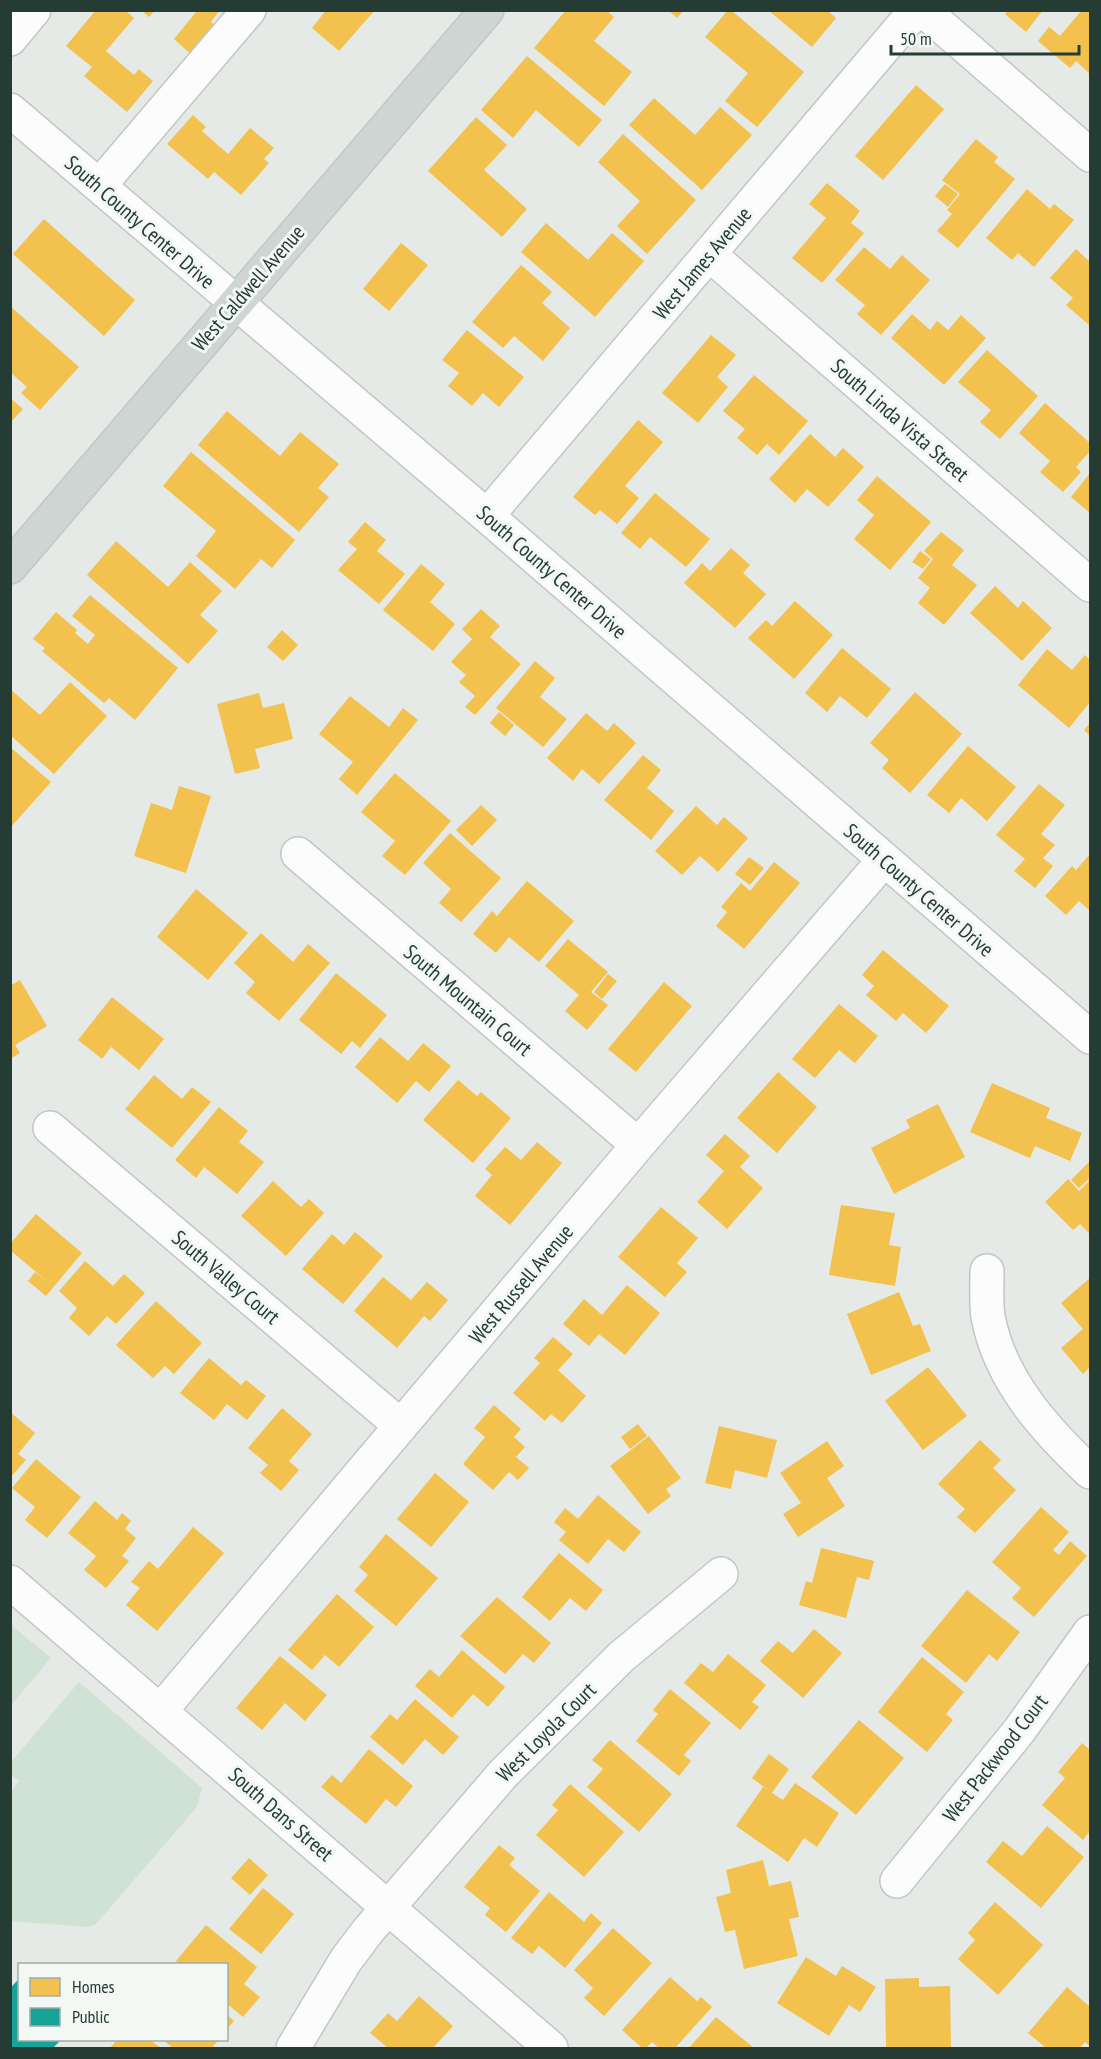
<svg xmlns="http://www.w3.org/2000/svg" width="1101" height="2059" font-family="'PT Sans Narrow',sans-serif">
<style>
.green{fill:#cfe2d3}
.homes{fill:#f2c14e}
.public{fill:#17a398}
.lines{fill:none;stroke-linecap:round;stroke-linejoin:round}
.minor-casing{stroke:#c2c7c4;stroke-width:36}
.major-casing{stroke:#c1c9c6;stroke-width:36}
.minor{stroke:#fbfcfb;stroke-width:33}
.major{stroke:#ced5d3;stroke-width:33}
.labels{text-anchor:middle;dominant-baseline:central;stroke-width:6;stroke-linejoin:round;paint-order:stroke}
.street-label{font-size:21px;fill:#243c33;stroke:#f3f8f5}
</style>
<rect width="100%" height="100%" fill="#e5eae7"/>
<path class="green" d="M10,1624L51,1658L11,1705L10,1704Z
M79,1682L202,1788L197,1807L95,1925L86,1927L11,1921V1792L19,1781L11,1774V1762Z"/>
<path class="homes" d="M96,10H125L134,18L106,51L134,75L139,69L153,81L127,112L84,76L92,67L66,46Z
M141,10H155L149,17Z
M194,10H220L211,22L217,27L193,56L174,39L196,12Z
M326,10H375L339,51L312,28Z
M566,10H606L614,17L594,41L632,72L604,106L534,48Z
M668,10H684L677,18Z
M728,10H731L804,72L757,127L725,101L748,73L705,37Z
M768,10H827L836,18L812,47Z
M1008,10H1043L1026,32L1005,14Z
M1082,10H1090V74L1076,61L1070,68L1038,41L1049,27L1060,36Z
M527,56L602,120L579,147L536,110L513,138L481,110Z
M916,85L944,109L883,180L855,156Z
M654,98L695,135L720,107L752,135L702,190L629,125Z
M193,115L206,127L202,131L228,154L250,128L274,148L264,159L269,163L241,195L214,172L208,179L167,144Z
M476,117L507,145L484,170L527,209L502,237L428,171Z
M623,134L696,200L647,254L617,226L640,201L598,162Z
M976,139L998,157L994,162L1015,179L958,248L937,231L952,214L947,210L960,194L942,180Z
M827,183L860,211L851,223L864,233L822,283L792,258L826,218L809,204Z
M945,184L958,194L948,207L935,196Z
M1027,189L1050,209L1054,204L1074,220L1034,267L1018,253L1012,260L986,238Z
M44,219L135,300L104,336L13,254Z
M546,223L588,260L612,233L644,261L595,317L521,252Z
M401,243L428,265L389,311L363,289Z
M864,247L890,269L902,255L930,280L881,335L857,314L865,305L835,280Z
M1076,249L1090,262L1089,325L1066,305L1073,298L1050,278Z
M521,265L552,292L542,303L570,328L543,361L514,336L503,348L472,322Z
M10,306L79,367L40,410L21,393L27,387L10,372Z
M912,314L930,330L937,321L948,330L961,315L986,338L944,385L891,338Z
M467,330L524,377L499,407L483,393L472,406L448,386L459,373L442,360Z
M711,335L736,355L717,377L728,387L698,423L662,393Z
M987,350L1038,396L1000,439L980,422L991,410L958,382Z
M754,375L808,421L779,455L767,444L757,455L737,438L745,429L723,411Z
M10,398L23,409L10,423Z
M1045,403L1090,443V451L1076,467L1081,472L1063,492L1040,472L1050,461L1019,433Z
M227,411L280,456L300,432L339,464L318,488L329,497L299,532L198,445Z
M638,420L663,442L625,486L639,498L617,524L600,510L595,515L573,497Z
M810,434L835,457L843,448L864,467L828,507L807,489L795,503L769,479Z
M191,452L295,540L272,568L261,559L235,589L196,556L216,531L163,486Z
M1090,473V513L1071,497Z
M877,476L931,522L890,570L854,539L874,515L857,500Z
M655,493L710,539L686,567L650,537L640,549L621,533Z
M365,522L386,540L377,551L405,574L379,604L338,570L357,549L348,542Z
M941,532L964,550L952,565L977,585L944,625L918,603L930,588L918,578L933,559L924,551Z
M116,541L168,587L190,562L222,591L200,615L218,631L188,664L87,575Z
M731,548L750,565L743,573L766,594L735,628L684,583L702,563L710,571Z
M920,551L931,559L923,569L912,562Z
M421,564L445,584L430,602L455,624L433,651L383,610Z
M995,586L1018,608L1023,601L1052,628L1022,661L970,613Z
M90,595L178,668L135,720L109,698L104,703L42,651L45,648L33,639L56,612L77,630L75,633L88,644L95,635L72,616Z
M795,601L833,635L794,679L748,638L766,620L772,626Z
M481,609L500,626L490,637L521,664L475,715L465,707L475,696L459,682L466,675L451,662L472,639L462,629Z
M282,630L298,645L283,661L267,647Z
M842,648L891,689L867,718L840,696L827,712L805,693Z
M1047,649L1072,670L1085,655L1090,660V702L1069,728L1018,685Z
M535,661L555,678L540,697L567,719L543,747L496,708Z
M70,682L107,716L54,774L10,735V689L40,715Z
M915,692L962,734L910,793L882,768L889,760L870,743Z
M259,693L263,708L284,703L293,739L255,749L260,768L235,774L217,704Z
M350,696L389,727L403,708L418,720L357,795L339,779L353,762L319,734Z
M499,712L514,725L505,736L490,723Z
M586,713L607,731L614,723L636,743L599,784L582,769L573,781L547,758Z
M1090,723V736L1084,730Z
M968,746L1016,787L987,821L961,798L949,813L927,795Z
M10,747L51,782L10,828Z
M643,755L661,770L647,788L674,811L651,840L604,800Z
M395,773L451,821L405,875L382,856L395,841L361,812Z
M1039,784L1065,805L1041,834L1055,845L1043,858L1053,866L1035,888L1014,871L1025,859L996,835Z
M179,786L211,796L186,873L134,856L151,803L172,810Z
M481,805L497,820L472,846L456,830Z
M696,806L717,825L724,817L748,838L718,872L700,856L682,875L655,851Z
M450,833L501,878L461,922L439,903L451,889L423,863Z
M1090,854V911L1079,901L1066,915L1045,896L1072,866L1076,870Z
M749,857L764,868L750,885L735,874Z
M774,862L800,883L744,949L716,926L727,912L721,907L741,883L750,891Z
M527,881L574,921L539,962L509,937L496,953L473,934L492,911L497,916Z
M196,889L248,933L208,980L157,937Z
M261,933L293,962L308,944L330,963L279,1021L246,993L255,982L234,963Z
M568,939L608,972L591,992L608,1005L587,1030L565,1011L579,995L545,966Z
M883,950L949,1006L926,1033L903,1013L896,1021L866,995L874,986L862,975Z
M336,973L387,1015L360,1048L352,1041L341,1054L299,1020Z
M608,974L617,981L602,999L594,992Z
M20,980L47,1026L15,1045L20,1053L10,1059V986Z
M664,982L692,1006L636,1072L608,1049Z
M112,997L164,1039L139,1070L111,1047L102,1059L78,1040Z
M839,1004L878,1036L855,1063L839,1050L815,1078L792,1059Z
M380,1037L408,1061L423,1043L451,1066L429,1092L416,1081L397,1103L355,1067Z
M778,1072L817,1107L777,1153L737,1118Z
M154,1075L182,1099L192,1087L211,1102L172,1148L125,1109Z
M458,1080L477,1096L481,1092L511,1118L473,1163L423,1120Z
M992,1083L1050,1108L1046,1118L1082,1133L1070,1161L1035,1146L1030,1158L970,1132Z
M938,1104L965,1157L894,1194L871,1148L910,1128L906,1120Z
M219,1107L248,1131L239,1142L264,1162L237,1194L204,1167L196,1178L175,1160Z
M725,1134L750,1156L740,1167L763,1188L727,1229L697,1202L724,1171L706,1155Z
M537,1142L562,1163L510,1225L475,1196L492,1175L485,1169L505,1147L521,1160Z
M1090,1161V1178L1079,1188L1071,1180Z
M1068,1179L1079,1191L1090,1180V1234L1080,1224L1073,1230L1045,1202Z
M273,1181L301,1207L309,1199L324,1213L286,1256L241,1216Z
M841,1205L895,1213L889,1245L901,1247L895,1286L829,1275Z
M661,1207L698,1238L677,1263L687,1272L665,1297L618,1257Z
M36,1214L82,1253L46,1296L28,1281L35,1272L48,1282L10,1250V1244Z
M355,1232L383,1256L343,1304L302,1269L332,1234L344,1245Z
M85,1261L113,1286L124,1274L145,1293L116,1324L107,1316L89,1336L69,1318L77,1308L59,1291Z
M383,1277L411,1300L427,1282L448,1300L430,1321L424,1316L397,1348L354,1311Z
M1090,1278V1367L1083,1374L1061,1348L1083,1329L1061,1303Z
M627,1285L660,1313L625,1355L599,1334L589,1346L563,1324L584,1299L602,1315Z
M899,1292L913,1326L920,1324L931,1351L871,1375L847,1314Z
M156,1301L202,1343L174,1374L165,1366L153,1378L116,1345Z
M553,1337L573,1354L558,1370L586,1396L562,1423L551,1414L545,1421L513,1393L540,1363L534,1358Z
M209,1358L241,1385L246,1380L266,1396L247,1420L227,1404L214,1420L180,1393Z
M928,1367L967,1416L923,1450L885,1401Z
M494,1405L521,1429L514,1437L525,1447L516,1457L529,1468L518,1480L509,1472L493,1490L463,1464L485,1437L474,1428Z
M282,1408L312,1434L289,1461L299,1470L281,1491L260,1473L268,1465L248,1448Z
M10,1412L35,1433L18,1454L26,1460L10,1478Z
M638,1424L647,1436L630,1449L621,1437Z
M719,1426L777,1440L767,1478L735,1470L731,1489L705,1483Z
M649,1436L681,1478L666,1489L671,1496L648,1514L610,1466Z
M980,1440L1001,1460L993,1468L1016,1490L975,1533L957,1517L965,1509L938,1484Z
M827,1441L844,1466L827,1478L845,1506L798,1537L783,1514L801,1503L780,1473Z
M36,1459L81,1497L47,1538L25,1520L35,1507L12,1488Z
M435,1473L469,1502L431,1547L397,1519Z
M598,1495L641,1532L624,1552L608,1539L588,1564L559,1540L566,1532L554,1522L565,1508L578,1519Z
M95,1501L117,1520L122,1513L131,1521L125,1529L136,1538L122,1556L129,1561L106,1588L84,1570L96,1556L68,1533Z
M1041,1507L1069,1532L1053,1550L1059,1555L1070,1541L1087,1556L1034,1617L1012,1598L1021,1588L992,1562Z
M193,1527L224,1553L157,1631L126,1605L140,1588L131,1582L149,1561L158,1569Z
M386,1534L438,1578L396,1626L354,1591L368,1575L359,1567Z
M821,1548L874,1561L869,1580L857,1577L846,1618L799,1605L806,1581L812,1583Z
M559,1553L603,1590L586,1611L570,1598L550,1621L522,1597Z
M967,1590L1020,1632L997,1661L989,1654L966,1683L921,1646Z
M337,1594L374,1627L339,1667L325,1655L312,1670L288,1650Z
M497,1597L551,1643L534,1663L523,1654L505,1674L460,1636Z
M814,1629L842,1653L803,1698L760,1661L778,1641L793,1653Z
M462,1650L505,1687L488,1707L473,1694L452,1718L415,1686L430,1669L439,1677Z
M728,1654L766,1685L752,1702L759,1707L740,1730L684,1683L701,1663L713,1672Z
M280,1656L327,1695L305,1721L285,1703L262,1730L236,1708Z
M922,1657L964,1692L946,1714L953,1720L927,1752L878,1712Z
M670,1689L711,1723L684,1755L691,1761L679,1776L636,1741L658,1714L653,1710Z
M415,1699L459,1737L443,1755L425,1739L403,1765L370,1737L390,1714L397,1720Z
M859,1720L904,1758L856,1815L811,1777Z
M610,1740L672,1794L639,1832L587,1787L603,1769L592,1760Z
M1082,1743L1090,1750V1831L1083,1840L1042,1805L1065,1778L1058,1772Z
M369,1749L413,1786L396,1807L386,1799L366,1824L321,1787L332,1775L341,1783Z
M769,1754L789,1769L772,1793L752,1778Z
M795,1783L839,1813L817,1847L804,1838L788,1862L736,1826L763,1787L783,1800Z
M570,1784L624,1832L584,1877L536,1835L558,1810L552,1805Z
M1047,1826L1084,1857L1041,1908L986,1862L1003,1841L1022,1856Z
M499,1845L515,1858L509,1865L540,1891L506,1932L485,1915L490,1908L464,1887Z
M249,1858L268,1875L250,1895L231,1878Z
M763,1860L769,1886L791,1881L799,1917L789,1919L798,1956L744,1969L735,1930L725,1932L716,1897L731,1893L726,1870Z
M263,1888L294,1914L261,1954L229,1929Z
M549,1892L584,1922L591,1913L602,1923L565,1968L539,1946L532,1954L511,1938Z
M995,1902L1043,1945L998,1995L958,1959L975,1940L968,1933Z
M206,1925L257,1967L244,1984L260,1997L243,2017L226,2003V1964H180L176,1961Z
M613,1928L652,1963L604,2016L584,1998L593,1988L574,1970Z
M806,1957L836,1976L842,1966L876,1987L860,2012L849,2005L829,2036L777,2003Z
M670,1977L697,2001L701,1997L712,2007L675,2048H659L652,2042L646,2048H642L622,2030Z
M919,1978V1987L950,1986L951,2048H886L885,1979Z
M1067,1987L1090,2007V2046L1085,2042L1080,2048H1046L1028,2033Z
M419,1996L453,2026L433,2048H388L370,2033L388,2013L397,2021Z
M226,2014L234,2021L226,2030Z
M716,2017L754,2048H689Z
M117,2040H150L161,2048H110Z
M163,2040H219L213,2046L215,2048H173Z"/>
<path class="public" d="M20,1978V2040H61L53,2048H10V1988Z"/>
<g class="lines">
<defs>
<path id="minor" d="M923,10L1090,155
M10,39L34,10
M10,110L487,516L1090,1037
M99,186L249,10
M709,254L1090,585
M487,516L916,10
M298,854L638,1145
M50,1128L401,1426
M987,1271C987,1286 986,1302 988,1317C1000,1380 1045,1430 1090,1472
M10,1582L551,2048
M161,1710L638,1145L884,860
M897,1881L1019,1731L1090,1632
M293,2048L346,1960L367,1932L503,1774L621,1657L721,1574"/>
<path id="major" d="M10,567L487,10"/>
</defs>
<use href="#minor" class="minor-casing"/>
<use href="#major" class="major-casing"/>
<use href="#minor" class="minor"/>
<use href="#major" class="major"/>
</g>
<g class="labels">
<g class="street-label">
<text transform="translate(140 222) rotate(41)">South County Center Drive</text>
<text transform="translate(702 263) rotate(-50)">West James Avenue</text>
<text transform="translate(248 288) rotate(-49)">West Caldwell Avenue</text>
<text transform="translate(900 420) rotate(41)">South Linda Vista Street</text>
<text transform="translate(552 572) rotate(41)">South County Center Drive</text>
<text transform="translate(919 890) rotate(41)">South County Center Drive</text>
<text transform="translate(468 1000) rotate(40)">South Mountain Court</text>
<text transform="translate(226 1277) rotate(40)">South Valley Court</text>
<text transform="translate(521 1284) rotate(-50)">West Russell Avenue</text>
<text transform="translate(546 1732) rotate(-45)">West Loyola Court</text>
<text transform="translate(995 1758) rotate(-52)">West Packwood Court</text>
<text transform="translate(281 1814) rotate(41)">South Dans Street</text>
</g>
</g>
<rect width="1101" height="2059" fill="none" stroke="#243c33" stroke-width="24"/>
<rect x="18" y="1963" width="210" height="78" fill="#f3f8f5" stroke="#a0ada7" stroke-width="1.5"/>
<rect x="30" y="1978" width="30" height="18" fill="#f2c14e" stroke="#a0ada7" stroke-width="1.5"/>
<text x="72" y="1993" font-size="18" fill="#243c33">Homes</text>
<rect x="30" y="2008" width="30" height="18" fill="#17a398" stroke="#a0ada7" stroke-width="1.5"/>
<text x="72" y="2023" font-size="18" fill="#243c33">Public</text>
<path d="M891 45v9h188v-9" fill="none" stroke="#243c33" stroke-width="3"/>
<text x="900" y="45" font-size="18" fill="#243c33" stroke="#f3f8f5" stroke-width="4.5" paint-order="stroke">50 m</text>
</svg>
